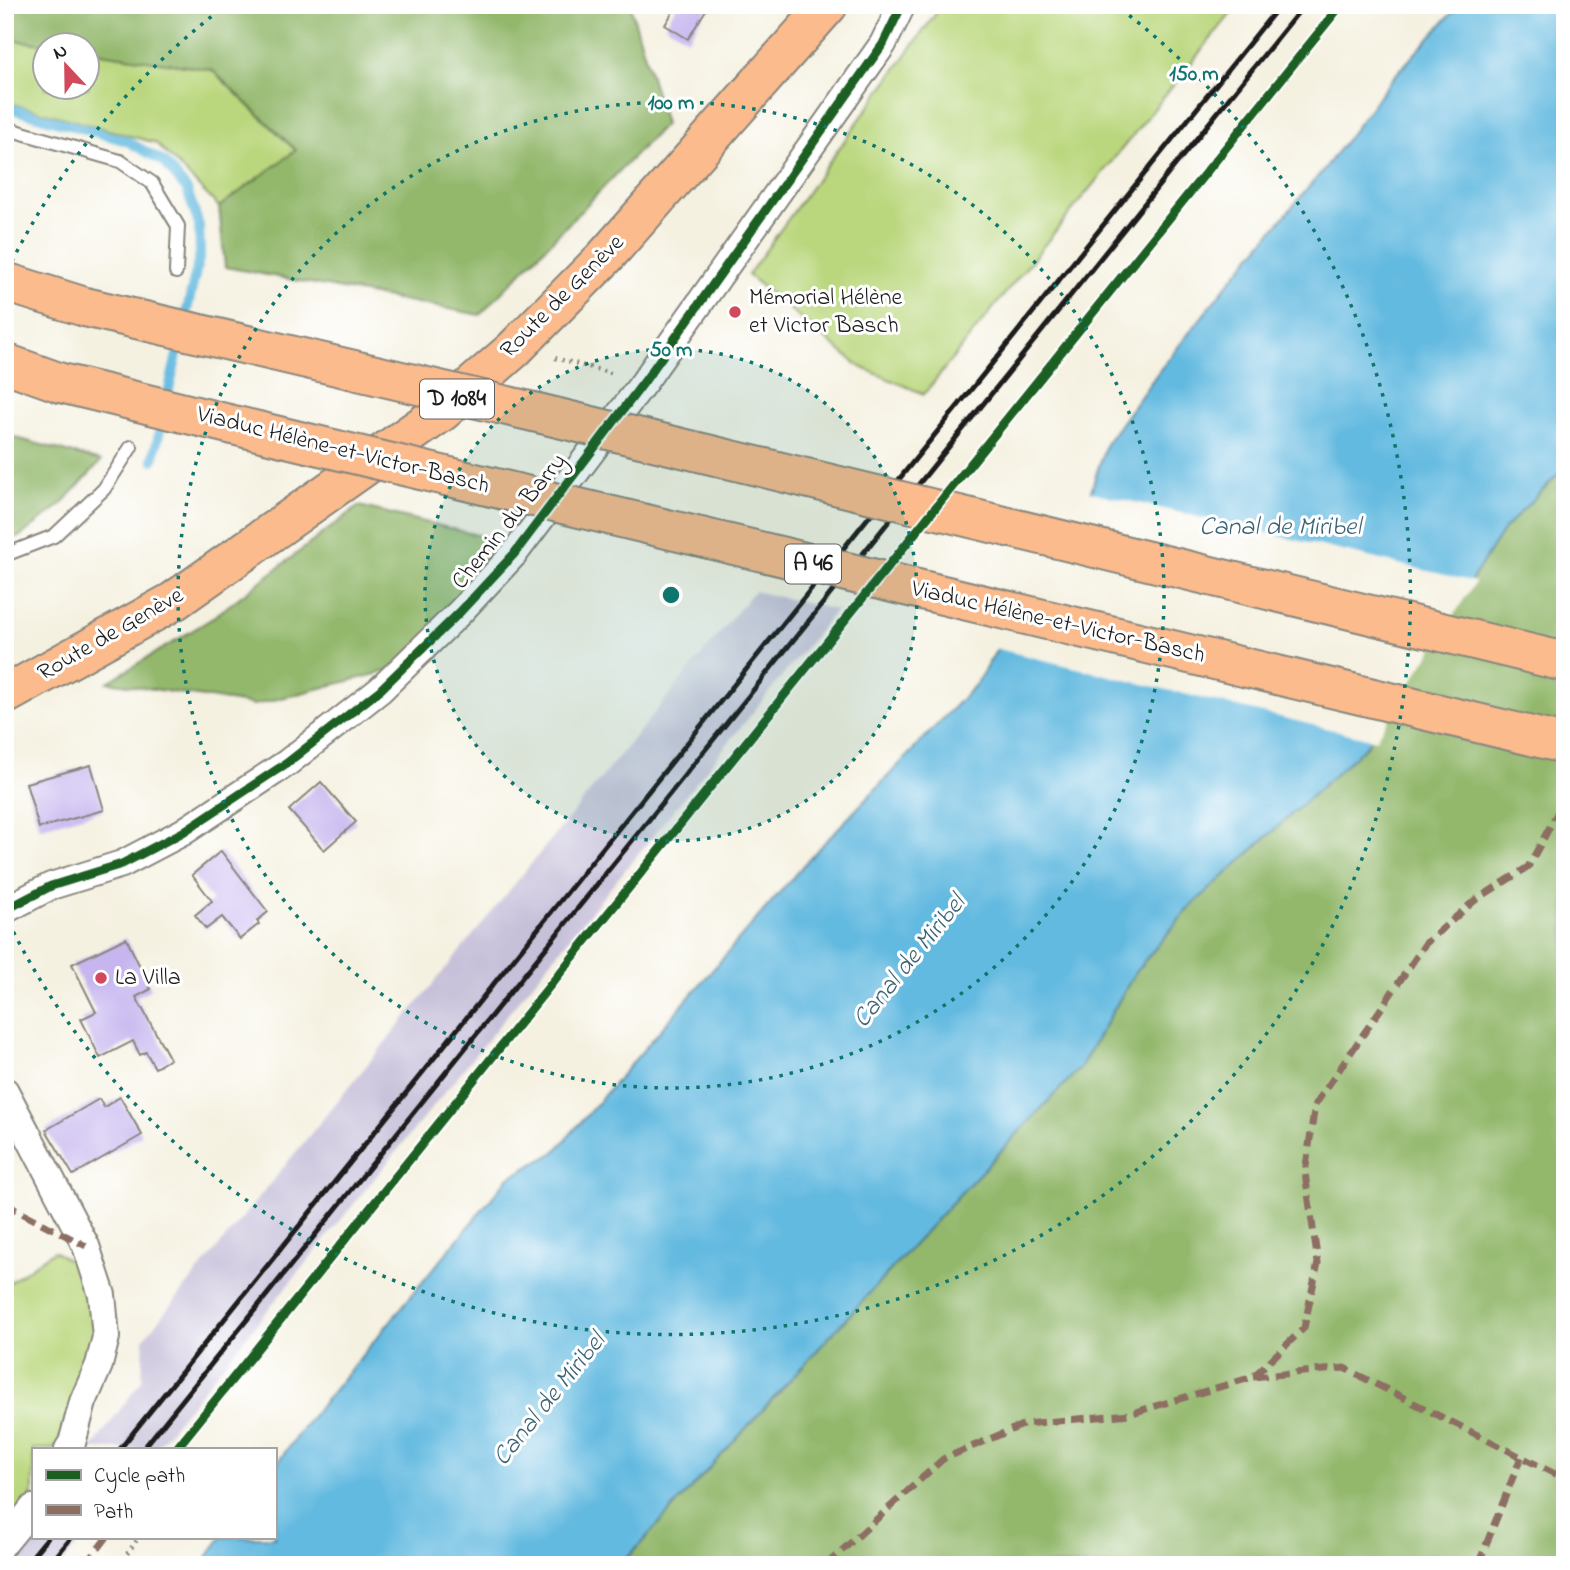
<svg xmlns="http://www.w3.org/2000/svg" width="1570" height="1570" font-family="'Indie Flower',sans-serif">
<style>
.industrial{fill:#c6c0d9}
.green{fill:#bad77d;stroke:#6b7a4c;stroke-width:2}
.forest{fill:#93b86c;stroke:#586a44;stroke-width:2}
.water{fill:#63bae0;stroke:#406b7e;stroke-width:2}
.pier{fill:#f5f1e1}
.lines{fill:none;stroke-linecap:round;stroke-linejoin:round}
.stream{stroke:#63bae0;stroke-width:10}
.building{fill:#c6b5ef}
.lane-casing{stroke:#88867e;stroke-width:16}
.street-casing{stroke:#88867e;stroke-width:30}
.primary-casing{stroke:#88867e;stroke-width:42}
.highway-casing{stroke:#88867e;stroke-width:42}
.path{stroke:#88867e;stroke-width:4.5;stroke-dasharray:2 5;stroke-linecap:butt}
.lane{stroke:#fff;stroke-width:12}
.street{stroke:#fff;stroke-width:26}
.primary{stroke:#fbbb8c;stroke-width:38}
.highway{stroke:#fbbb8c;stroke-width:38}
.rail{stroke:#1c1c1c;stroke-width:5}
.highway-bridge-casing{stroke:#88867e;stroke-width:42;stroke-linecap:butt}
.highway-bridge{stroke:#fbbb8c;stroke-width:38}
.quiet{stroke:#8d6e63;stroke-width:7;stroke-dasharray:14 7;stroke-linecap:butt}
.cycleway-casing{stroke:#fff;stroke-width:13}
.cycleway{stroke:#1b5e20;stroke-width:9}
.ring{fill:none;stroke:#0f766e;stroke-width:3.5;stroke-dasharray:3.5 7}
.poi-dot{fill:#d1495b;stroke:#fff;stroke-width:2.5}
.labels{text-anchor:middle;dominant-baseline:central;stroke-width:6;stroke-linejoin:round;paint-order:stroke}
.shield{fill:#fff;stroke:#606060;stroke-width:2}
.shield-label{font-size:23px;font-weight:bold;fill:#1c1c1c}
.street-label{font-size:24px;fill:#1c1c1c;stroke:#fff}
.poi-label{font-size:24px;fill:#1c1c1c;stroke:#fff;text-anchor:start}
.water-label{font-size:26px;font-style:italic;fill:#3c6374;stroke:#fff}
.centre{fill:#0f766e;stroke:#fff;stroke-width:3.5}
.ring-label{font-size:21px;text-anchor:middle;font-weight:bold;fill:#0f766e;stroke:#fff;stroke-width:6;stroke-linejoin:round;paint-order:stroke}
</style>
<rect width="100%" height="100%" fill="#fff"/>
<filter id="ink" filterUnits="userSpaceOnUse"><feTurbulence type="fractalNoise" baseFrequency=".0143" numOctaves="2"/><feDisplacementMap in="SourceGraphic" scale="14" xChannelSelector="R" yChannelSelector="G"/><feConvolveMatrix kernelMatrix="1 2 1 2 8 2 1 2 1" color-interpolation-filters="sRGB"/></filter>
<filter id="wash" filterUnits="userSpaceOnUse"><feTurbulence type="fractalNoise" baseFrequency=".00686" numOctaves="4" result="noise"/><feDisplacementMap in="SourceGraphic" scale="28" xChannelSelector="R" yChannelSelector="G"/><feGaussianBlur stdDeviation="1.57" result="paint"/><feColorMatrix in="noise" values="0 0 0 0 0 0 0 0 0 0 0 0 0 0 0 0 0 1.4 0 .05"/><feComposite in="paint" operator="in"/></filter>
<g filter="url(#wash)">
<rect width="100%" height="100%" fill="#f5f1e1"/>
<path class="industrial" d="M754,591L836,610L155,1449H91L142,1380L144,1338Z
M33,1528V1537H84L61,1565H5V1560Z"/>
<path class="green" d="M942,5H1238L924,394L860,367L748,275Z
M5,39L52,45L46,46V88H88V51L212,70L296,151L219,207L156,143L5,102Z
M54,1251L84,1270L95,1323L93,1347L56,1449H33V1492L30,1499L5,1528V1284L6,1285Z"/>
<path class="forest" d="M5,5H630L665,124L480,315L225,267L219,207L296,150L212,70L88,51V46L52,45L5,39Z
M5,435L101,461L62,504L19,537L5,536Z
M1565,467V1565H621L958,1196L1080,1068L1136,971L1189,908L1366,746L1504,529Z
M359,506L481,536L503,554L429,633L439,658L254,705L108,682L211,619Z"/>
<path class="water" d="M1459,5H1565V467L1504,529L1366,746L1189,908L1136,971L1080,1068L958,1196L621,1565H201L222,1537H275V1466L304,1426L508,1178L555,1152L806,862L976,684L1088,500L1106,444L1159,371L1235,275L1325,168L1392,79Z"/>
<path class="pier" d="M1087,491L1475,582L1375,740L994,648L1085,498Z"/>
<g class="lines">
<path class="stream" d="M5,107L127,141L164,162L187,190L199,225L200,254L184,323
M166,402L181,338
M153,460L163,417"/>
</g>
<g id="blocks">
<path class="building" d="M677,5H709L688,39L665,25Z
M91,765L104,810L39,828L26,783Z
M321,782L356,822L324,850L289,810Z
M221,851L268,912L257,921L259,924L240,939L222,917L206,929L195,915L212,901L192,875Z
M126,938L151,989L136,997L170,1059L155,1068L146,1052L140,1055L133,1041L100,1058L81,1019L96,1012L72,964Z
M120,1097L142,1135L73,1175L46,1130L99,1099L104,1107Z"/>
</g>
</g>
<g filter="url(#ink)">
<use href="#blocks" fill-opacity="0" stroke="#88867e" stroke-width="2"/>
<g class="lines">
<defs>
<path id="lane" d="M5,128L120,161L152,183L178,226L176,272
M5,555L54,536L104,489L131,447"/>
<path id="street" d="M5,910L51,886L122,864L183,832L287,763L380,690L460,612L514,554L644,382L883,44L902,5
M5,1091L86,1246L102,1295L106,1337L99,1365L83,1402L72,1443L68,1449
M5,1542L33,1508"/>
<path id="primary" d="M5,695L174,601L443,411L513,350L605,257L828,5"/>
<path id="highway" d="M5,282L85,307
M5,363L61,383"/>
</defs>
<use href="#lane" class="lane-casing"/>
<use href="#street" class="street-casing"/>
<use href="#primary" class="primary-casing"/>
<use href="#highway" class="highway-casing"/>
<path class="path" d="M555,358L614,374
M119,1565L139,1537"/>
<use href="#lane" class="lane"/>
<use href="#street" class="street"/>
<use href="#primary" class="primary"/>
<use href="#highway" class="highway"/>
<path class="rail" d="M120,1449L1280,5
M143,1449L1304,5
M25,1565L48,1537
M49,1565L72,1537"/>
<defs>
<path id="highway-bridge" d="M85,307L542,414L1565,662
M61,383L266,433L1565,744"/>
</defs>
<use href="#highway-bridge" class="highway-bridge-casing"/>
<use href="#highway-bridge" class="highway-bridge"/>
<path class="quiet" d="M5,1202L16,1210L86,1246
M1253,1377L1344,1368L1565,1479
M86,1565L107,1537
M826,1565L943,1459L1025,1424L1129,1414L1253,1377L1304,1328L1318,1263L1305,1173L1315,1105L1425,944L1474,901L1528,867L1565,799
M1478,1565L1521,1457"/>
<defs>
<path id="cycleway" d="M5,910L51,886L122,864L183,832L287,763L380,690L460,612L514,554L644,382L883,44L902,5
M176,1449L1341,5"/>
</defs>
<use href="#cycleway" class="cycleway-casing"/>
<use href="#cycleway" class="cycleway"/>
</g>
</g>
<circle cx="671" cy="595" r="246" fill="#0f766e" fill-opacity=".12"/>
<g class="ring">
<circle cx="671" cy="595" r="246"/>
<circle cx="671" cy="595" r="493"/>
<path d="M7 271A739 739 0 0 1 221 9M1121 9A739 739 0 1 1 7 919"/>
</g>
<g class="poi-dot">
<circle cx="735" cy="312" r="7"/>
<circle cx="101" cy="978" r="7"/>
</g>
<g class="labels">
<g class="shield">
<rect x="420" y="379.5" width="74" height="39" rx="5"/>
<rect x="785" y="544.5" width="56" height="39" rx="5"/>
</g>
<g class="shield-label">
<text x="457" y="399">D 1084</text>
<text x="813" y="564">A 46</text>
</g>
<g class="street-label">
<text transform="translate(563 297) rotate(-45)">Route de Genève</text>
<text transform="translate(343 451) rotate(14)">Viaduc Hélène-et-Victor-Basch</text>
<text transform="translate(510 522) rotate(-51)">Chemin du Barry</text>
<text transform="translate(1058 623) rotate(13)">Viaduc Hélène-et-Victor-Basch</text>
<text transform="translate(111 635) rotate(-30)">Route de Genève</text>
</g>
<g class="poi-label">
<text x="749" y="298">Mémorial Hélène<tspan x="749" dy="28">et Victor Basch</tspan></text>
<text x="115" y="978">La Villa</text>
</g>
<g class="water-label">
<text x="1280" y="528">Canal de Miribel</text>
<text transform="translate(910 962) rotate(-51)">Canal de Miribel</text>
<text transform="translate(550 1400) rotate(-51)">Canal de Miribel</text>
</g>
</g>
<circle cx="671" cy="595" r="10" class="centre"/>
<g class="ring-label">
<text x="1194" y="80">150 m</text>
<text x="671" y="109">100 m</text>
<text x="671" y="356">50 m</text>
</g>
<rect width="1570" height="1570" fill="none" stroke="#fff" stroke-width="28"/>
<rect x="32" y="1448" width="245" height="91" fill="#ffffff" stroke="#a4a4a4" stroke-width="2"/>
<rect x="46" y="1470" width="35" height="10" fill="#1b5e20" stroke="#a4a4a4" stroke-width="2"/>
<text x="94" y="1482" font-size="21" fill="#1c1c1c">Cycle path</text>
<rect x="46" y="1505" width="35" height="10" fill="#8d6e63" stroke="#a4a4a4" stroke-width="2"/>
<text x="94" y="1518" font-size="21" fill="#1c1c1c">Path</text>
<g transform="translate(66 66) rotate(338)"><circle r="33" fill="#ffffff" stroke="#a4a4a4" stroke-width="2"/>
<path d="M0-5L12 26L0 18L-12 26Z" fill="#d1495b"/>
<text y="-10" font-size="19" font-weight="bold" text-anchor="middle" fill="#1c1c1c">N</text>
</g>
</svg>
